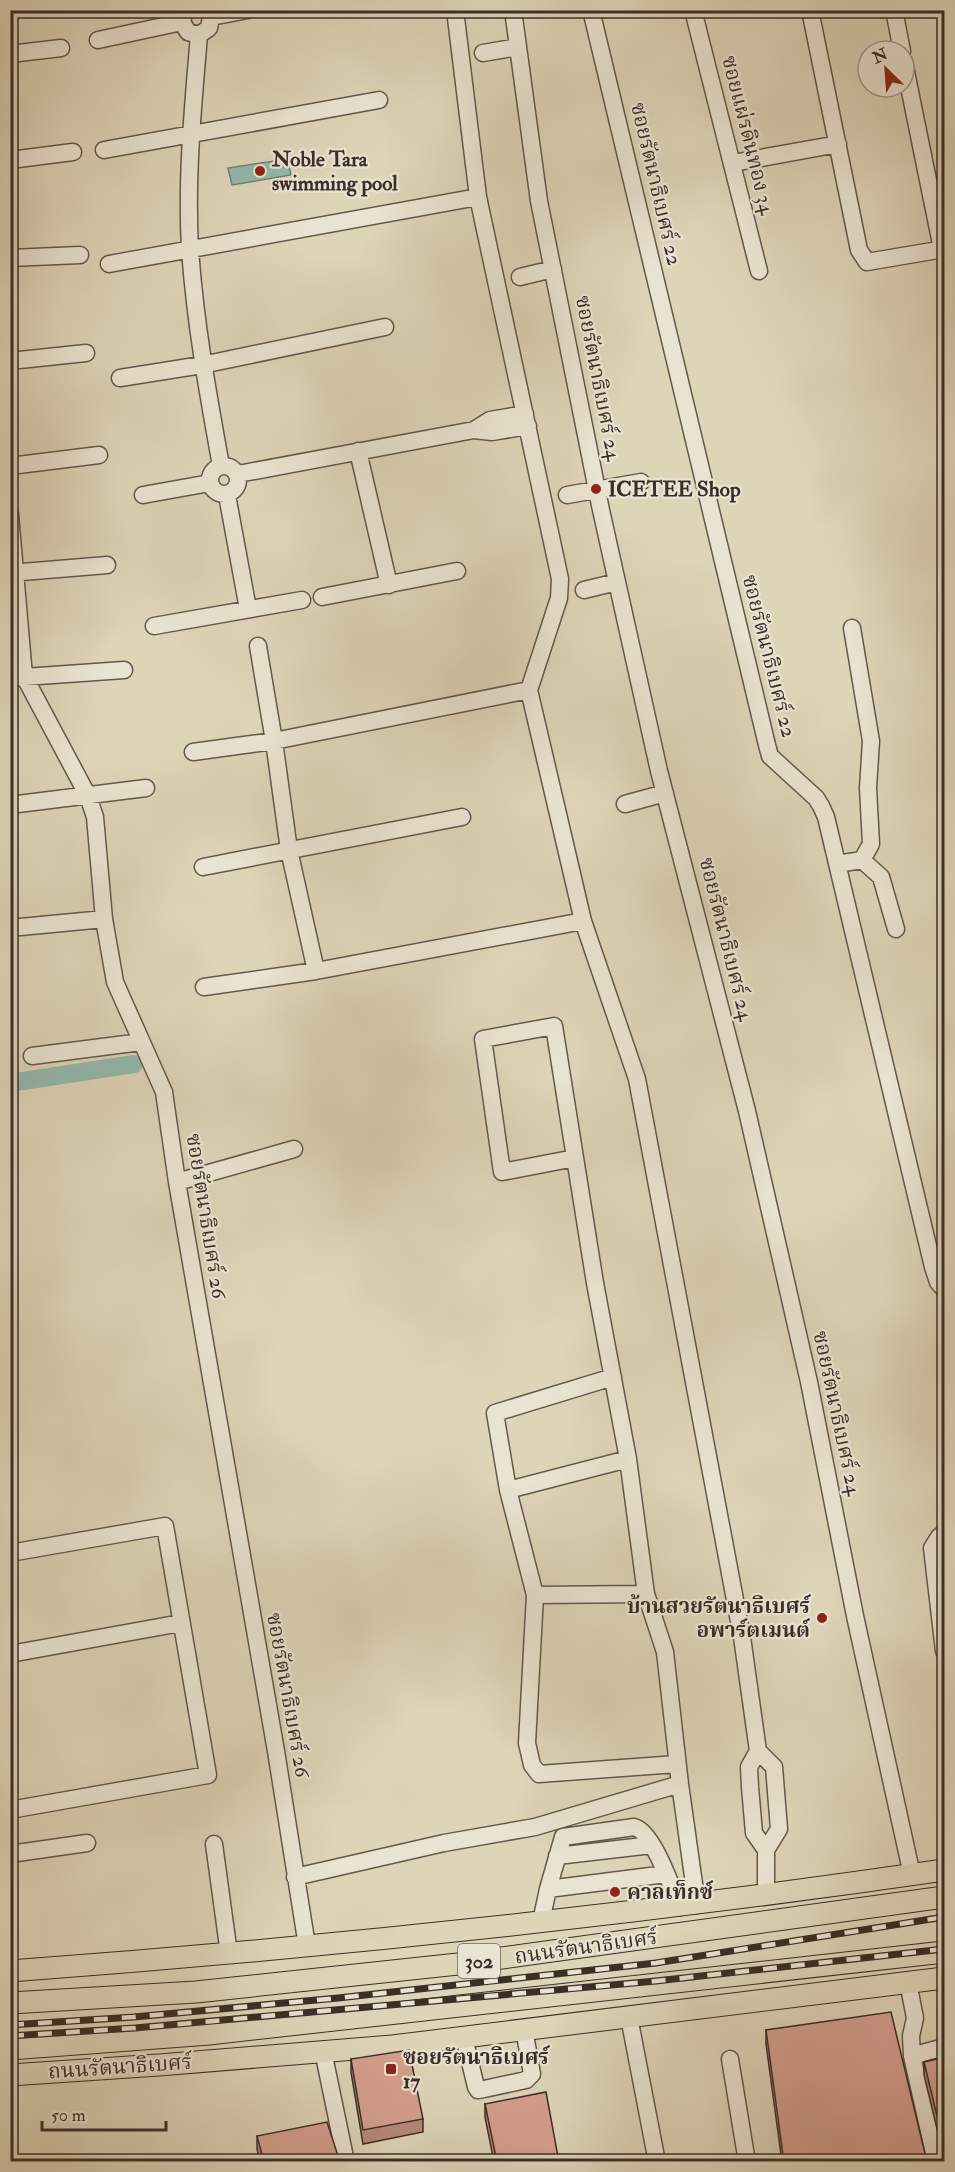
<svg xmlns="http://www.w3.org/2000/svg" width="955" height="2172" font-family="'IM FELL Double Pica','Noto Serif Thai',serif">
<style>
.water{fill:#93b8ae;stroke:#708178;stroke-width:1.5}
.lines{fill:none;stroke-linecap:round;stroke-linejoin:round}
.canal{stroke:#93b8ae;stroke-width:18}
.minor-casing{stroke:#64584c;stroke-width:19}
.major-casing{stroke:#3b2e28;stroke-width:23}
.minor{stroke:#eae3d1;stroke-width:16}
.major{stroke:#ded4b8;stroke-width:21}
.rail-casing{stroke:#3b2e28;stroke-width:7}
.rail{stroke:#eae3d1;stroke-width:4.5;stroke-dasharray:14;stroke-linecap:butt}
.wall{fill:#b6887a;stroke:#3b2e28;stroke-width:1.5}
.building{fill:#d49e8e;stroke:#3b2e28;stroke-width:1.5}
.poi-dot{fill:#8f2418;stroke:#eae3d1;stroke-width:2}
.labels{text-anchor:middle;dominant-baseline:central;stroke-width:4.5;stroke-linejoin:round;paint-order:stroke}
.shield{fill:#eae3d1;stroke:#70645b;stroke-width:1.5}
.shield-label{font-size:20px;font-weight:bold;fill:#3b2e28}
.street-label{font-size:21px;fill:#3b2e28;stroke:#eae3d1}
.poi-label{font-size:21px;font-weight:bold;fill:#3b2e28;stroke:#eae3d1;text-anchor:start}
</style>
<rect width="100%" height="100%" fill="#ded4b8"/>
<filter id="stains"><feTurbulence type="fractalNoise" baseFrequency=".00333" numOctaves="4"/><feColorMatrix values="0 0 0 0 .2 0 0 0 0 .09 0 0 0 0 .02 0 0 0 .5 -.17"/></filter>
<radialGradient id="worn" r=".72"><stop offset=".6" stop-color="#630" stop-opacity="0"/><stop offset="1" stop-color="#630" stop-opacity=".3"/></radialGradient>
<path class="water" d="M287,159L291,175L232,185L228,168Z"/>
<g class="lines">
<path class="canal" d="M10,1083L134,1064"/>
<defs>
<path id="minor" d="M185,10L182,22L188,32L199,35L209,28L211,17L207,10
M455,10L478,197L560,579L559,598L529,690L583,921L637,1079L742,1637L758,1751L774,1767L779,1829L766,1850
M513,10L539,201L601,510L659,771L747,1111L809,1382L855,1616L912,1875
M591,10L767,745L770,756L816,798L821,806L826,817L933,1267L938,1282L944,1289
M693,10L759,271
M810,10L859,250L867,262L944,249
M894,10L902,51
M211,17L248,10
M199,35C193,106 186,178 190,249C195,322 208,394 221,466
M98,40L182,22
M483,53L518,47
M10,54L61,48
M904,62L942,249
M104,150L379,100
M10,160L73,152
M733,163L838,144
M10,258L80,255
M109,264L478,197
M520,277L553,269
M10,361L86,353
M120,378L202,365L385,327
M474,430L490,420L525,414
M358,451L389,585
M10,466L99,455
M210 480a14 14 0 1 1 28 0a14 14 0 1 1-28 0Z
M238,474L474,430L492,432L528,426
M143,495L210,483
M227,495L248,609
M567,495L641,482
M10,514L24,676L88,796L95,817L104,919L115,982L164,1092L177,1182L276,1751L307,1946
M10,573L107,565
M584,590L617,582
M322,597L457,571
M154,626L302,600
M258,646L274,741L289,850L316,971
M10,678L124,670
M193,752L274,741L529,690
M625,804L665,793
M10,805L146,788
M862,860L881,877L896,929
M837,864L862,860L871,844L868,788L871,741L852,628
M203,867L462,817
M10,928L104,919
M204,987L316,971L583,921
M32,1056L141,1042
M575,1158L502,1172L483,1039L554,1026L595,1283L628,1459L646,1594L665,1652L680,1784L697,1905
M177,1182L294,1149
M613,1377L495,1413L508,1490L535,1595L527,1743L532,1765L539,1774L677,1764
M508,1490L628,1459
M944,1533L939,1537L932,1548L944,1651
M10,1553L165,1526L208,1775L10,1810
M535,1595L646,1594
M10,1654L181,1623
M758,1751L749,1767L750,1787L754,1833L766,1850V1896
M214,1844L229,1954
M10,1854L87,1843
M557,1856L652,1845
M295,1877L444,1843L535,1827L680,1784
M548,1889L666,1874
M541,1922L548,1889L563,1837L634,1827C653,1831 672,1889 680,1907
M908,1982L915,2018L911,2036L912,2056L936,2162
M629,2017L657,2162
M464,2037L476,2087L478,2090L484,2089L526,2080L532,2074L524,2029
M323,2051L346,2162
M912,2056L944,2047
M730,2059L747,2162"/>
<path id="major" d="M10,1971C323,1948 634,1915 944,1870
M10,2003L196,1992L458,1964L944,1897
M10,2049L209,2034L944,1952
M10,2075L159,2065L392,2046L944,1978"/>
</defs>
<use href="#minor" class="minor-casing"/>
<use href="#major" class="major-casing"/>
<use href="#minor" class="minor"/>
<use href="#major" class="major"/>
<defs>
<path id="rail" d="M10,2025L134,2017L338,1998L656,1963L944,1917
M10,2036L135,2028L656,1981L944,1949"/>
</defs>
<use href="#rail" class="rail-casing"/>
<use href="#rail" class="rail"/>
</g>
<path class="wall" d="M766,2030L927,2162H782L766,2044Z
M945,2057V2162L924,2075V2062Z
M351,2059L423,2119V2132L363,2144L351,2072Z
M485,2104L559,2162H494L485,2117Z
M257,2136L340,2162H260L257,2149Z"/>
<path class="building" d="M891,2012L927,2162H784L766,2030Z
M409,2050L423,2119L363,2130L351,2059Z
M945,2057V2149L924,2062Z
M546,2092L559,2162H497L485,2104Z
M327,2122L340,2162H264L257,2136Z"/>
<g class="poi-dot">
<circle cx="260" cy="171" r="6"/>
<circle cx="596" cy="489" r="6"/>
<circle cx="822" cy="1618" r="6"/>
<circle cx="615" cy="1892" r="6"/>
<rect x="385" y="2063" width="12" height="12" rx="3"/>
</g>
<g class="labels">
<rect class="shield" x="458" y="1944" width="42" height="34" rx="4.5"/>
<g class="shield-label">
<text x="479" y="1961">302</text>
</g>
<g class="street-label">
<text transform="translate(748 135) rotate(76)">ซอยแผ่รดินทอง 34</text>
<text transform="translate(656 184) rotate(77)">ซอยรัตนาธิเบศร์ 22</text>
<text transform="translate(598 378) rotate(79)">ซอยรัตนาธิเบศร์ 24</text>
<text transform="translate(769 656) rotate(76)">ซอยรัตนาธิเบศร์ 22</text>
<text transform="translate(726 939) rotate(76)">ซอยรัตนาธิเบศร์ 24</text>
<text transform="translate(206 1216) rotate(81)">ซอยรัตนาธิเบศร์ 26</text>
<text transform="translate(837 1413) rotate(78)">ซอยรัตนาธิเบศร์ 24</text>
<text transform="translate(288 1695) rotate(80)">ซอยรัตนาธิเบศร์ 26</text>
<text transform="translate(586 1947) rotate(-8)">ถนนรัตนาธิเบศร์</text>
<text transform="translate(120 2067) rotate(-4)">ถนนรัตนาธิเบศร์</text>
</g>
<g class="poi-label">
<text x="272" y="159">Noble Tara<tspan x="272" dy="24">swimming pool</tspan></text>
<text x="608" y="489">ICETEE Shop</text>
<text x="810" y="1606" text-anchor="end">บ้านสวยรัตนาธิเบศร์<tspan x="810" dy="24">อพาร์ตเมนต์</tspan></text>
<text x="627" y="1892">คาลเท็กซ์</text>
<text x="403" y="2057">ซอยรัตนาธิเบศร์<tspan x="403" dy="24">17</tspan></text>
</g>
</g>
<rect width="955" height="2172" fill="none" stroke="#ded4b8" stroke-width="36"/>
<rect x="12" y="12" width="931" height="2148" fill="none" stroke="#3b2e28" stroke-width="3"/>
<rect x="18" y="18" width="919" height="2136" fill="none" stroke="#3b2e28" stroke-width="1.5"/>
<g transform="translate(886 69) rotate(335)"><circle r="28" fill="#eae3d1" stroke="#a49b8d" stroke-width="1.5"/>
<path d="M0-4.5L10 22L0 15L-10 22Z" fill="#8f2418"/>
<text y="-9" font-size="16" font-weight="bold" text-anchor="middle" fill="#3b2e28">N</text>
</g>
<path d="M42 2121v9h124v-9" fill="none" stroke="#3b2e28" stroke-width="3"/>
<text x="51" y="2121" font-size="18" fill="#3b2e28" stroke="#eae3d1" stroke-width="4.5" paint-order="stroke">50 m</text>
<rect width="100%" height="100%" filter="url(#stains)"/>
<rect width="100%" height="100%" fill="url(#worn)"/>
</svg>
